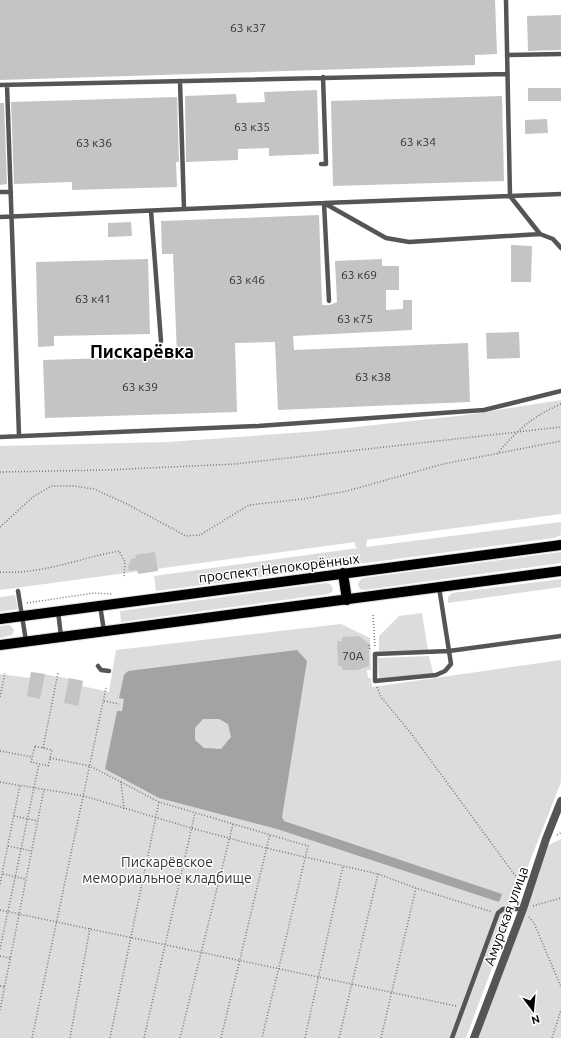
<svg xmlns="http://www.w3.org/2000/svg" width="561" height="1038" font-family="Ubuntu,sans-serif">
<style>
.green{fill:#dcdcdc}
.water{fill:#a3a3a3;fill-rule:evenodd}
.building{fill:#c4c4c4}
.lines{fill:none;stroke-linecap:round;stroke-linejoin:round}
.primary-casing{stroke:#dbdbdb;stroke-width:12}
.path{stroke:#777;stroke-width:1.5;stroke-dasharray:1 2;stroke-linecap:butt}
.lane{stroke:#555;stroke-width:4.5}
.street{stroke:#555;stroke-width:8}
.primary{stroke:#000;stroke-width:10}
.labels{text-anchor:middle;dominant-baseline:central;stroke-width:3;stroke-linejoin:round;paint-order:stroke}
.number-label{font-size:12px;fill:#313131}
.street-label{font-size:14px;fill:#000;stroke:#fff}
.park-label{font-size:14px;fill:#333;stroke:#fff}
.district-label{font-size:18px;font-weight:bold;fill:#000;stroke:#fff}
</style>
<rect width="100%" height="100%" fill="#fff"/>
<path class="green" d="M561,400V514L373,539L367,540L366,547L561,522V535L554,538L156,591L154,576L358,548L355,546V542L0,590V446L168,442L320,431L466,415Z
M561,552V563L364,590L360,589L358,585L359,581L363,578Z
M561,579V587L448,603V597L452,593Z
M326,583L330,584L333,588L332,592L328,594L121,622L120,611Z
M15,595L18,609L0,612V597Z
M422,613L428,650L379,651V636L399,616Z
M341,624L370,638L371,670H367L368,678H371L372,687L561,660V782L521,884L514,897L510,900L512,914L466,1038H0V674L30,678L31,672L83,681L82,686L109,692L116,650Z
M10,625L14,630L12,635L0,638V626Z
M429,656L433,673L383,679L379,678L378,658Z
M561,839V1038H477L546,846Z"/>
<path class="water" d="M297,650L307,661L282,817L284,821L502,894L499,902L277,829L159,798L105,769L117,711H122L124,699L119,698L124,675L128,671ZM203,719H219L228,724L231,737L221,749L204,748L195,740V728Z"/>
<path class="building" d="M0,0H495L497,54L475,55V65L0,80Z
M561,15V50L528,51L527,16Z
M528,88H561V101H528Z
M317,90L319,154L269,156V148L238,149V160L186,162L185,96L236,94L237,103L265,102L264,92Z
M502,96L504,181L333,186L331,101Z
M177,97L179,162H176L177,187L72,190V182L14,184L11,102Z
M0,103H4L7,184L0,185Z
M547,119L548,133L525,134V120Z
M319,215L322,305H330L337,302L335,261L382,259V266H399V290H386V310L403,309V300H412V330L293,336L294,350L468,343L470,402L278,410L275,342L235,343L237,412L45,418L43,360L177,356L173,254H162L161,221Z
M131,222L132,236L108,237V223Z
M511,245L532,246L531,282H511Z
M148,259L150,334L54,336V346L38,347L36,262Z
M519,332L520,358L487,359L486,333Z
M155,552L158,571L138,574L137,570L129,571L128,566L131,559L136,558L135,555Z
M359,636L369,644V666L357,670H342V666H338L337,641H342V637Z
M31,672L45,674L40,699L27,696Z
M69,678L83,681L78,706L64,703Z"/>
<g class="lines">
<defs>
<path id="primary" d="M343,573L347,600
M0,619L561,545
M0,645L561,571"/>
</defs>
<use href="#primary" class="primary-casing"/>
<path class="path" d="M497,454C517,430 533,416 561,404
M0,472L106,470L235,464L561,427
M0,527L34,496L52,486H74L94,489L127,504L186,536L200,535L249,505L303,499L347,491L443,464L561,441
M0,572C41,575 79,558 119,551L125,562L124,577
M27,603L94,593L112,594
M373,615L375,647
M369,645L370,650
M377,687L381,697L410,732L522,885
M0,697L5,673
M104,701L119,704
M35,746L52,750L48,766L31,762Z
M43,748L58,673
M0,751L32,757
M50,758L90,766L121,782L124,809
M0,782L84,796L191,828L266,848L378,874L416,888L492,912
M121,782L159,802L308,846L262,1038
M14,816L38,821
M557,835L561,833
M8,846L32,851
M3,874L26,879
M0,884L20,785
M533,906L561,898
M0,910L456,1006
M529,917L534,923L561,987
M0,949L39,764
M0,956L10,958
M0,986L5,987
M0,1010L44,789
M32,1038L106,688
M70,1038L90,928
M110,1038L159,802
M144,1038L195,813
M180,1038L233,824
M221,1038L270,834
M305,1038L343,866
M339,1038L378,874
M381,1038L416,888
M552,1038L561,1010"/>
<path class="lane" d="M506,0L510,196L561,194
M507,55L561,54
M180,81L184,209
M0,85L507,74
M7,85L19,436
M321,164H326L323,77
M0,192H11
M151,211L161,341
M0,217L324,203L386,238L409,242L540,234L553,239L561,248
M329,301L324,203L510,196L540,234
M0,437L258,426L484,410L561,391
M439,587L449,651L561,636
M18,591L26,641
M100,605L104,631
M58,611L61,636
M449,651L451,664L445,671L436,675L375,681V654Z
M98,666L101,670L109,671
M452,1038L498,913L503,909H523"/>
<path class="street" d="M474,1038L523,909L546,839L561,801"/>
<use href="#primary" class="primary"/>
</g>
<g class="labels">
<g class="number-label">
<text x="248" y="27">63 к37</text>
<text x="252" y="126">63 к35</text>
<text x="418" y="141">63 к34</text>
<text x="94" y="142">63 к36</text>
<text x="359" y="274">63 к69</text>
<text x="247" y="279">63 к46</text>
<text x="93" y="298">63 к41</text>
<text x="355" y="318">63 к75</text>
<text x="373" y="376">63 к38</text>
<text x="140" y="386">63 к39</text>
<text x="353" y="655">70А</text>
</g>
<g class="street-label">
<text transform="translate(279 568) rotate(-7)">проспект Непокорённых</text>
<text transform="translate(506 916) rotate(-70)">Амурская улица</text>
</g>
<g class="park-label">
<text x="167" y="862">Пискарёвское<tspan x="167" dy="16">мемориальное кладбище</tspan></text>
</g>
<g class="district-label">
<text x="142" y="351">Пискарёвка</text>
</g>
</g>
<g transform="translate(533 1010) rotate(164)" stroke="#ffffff" stroke-width="3" paint-order="stroke">
<path d="M0-3L7 15L0 10L-7 15Z" fill="#000000"/>
<text y="-6" font-size="11" font-weight="bold" text-anchor="middle" fill="#000000">N</text>
</g>
</svg>
